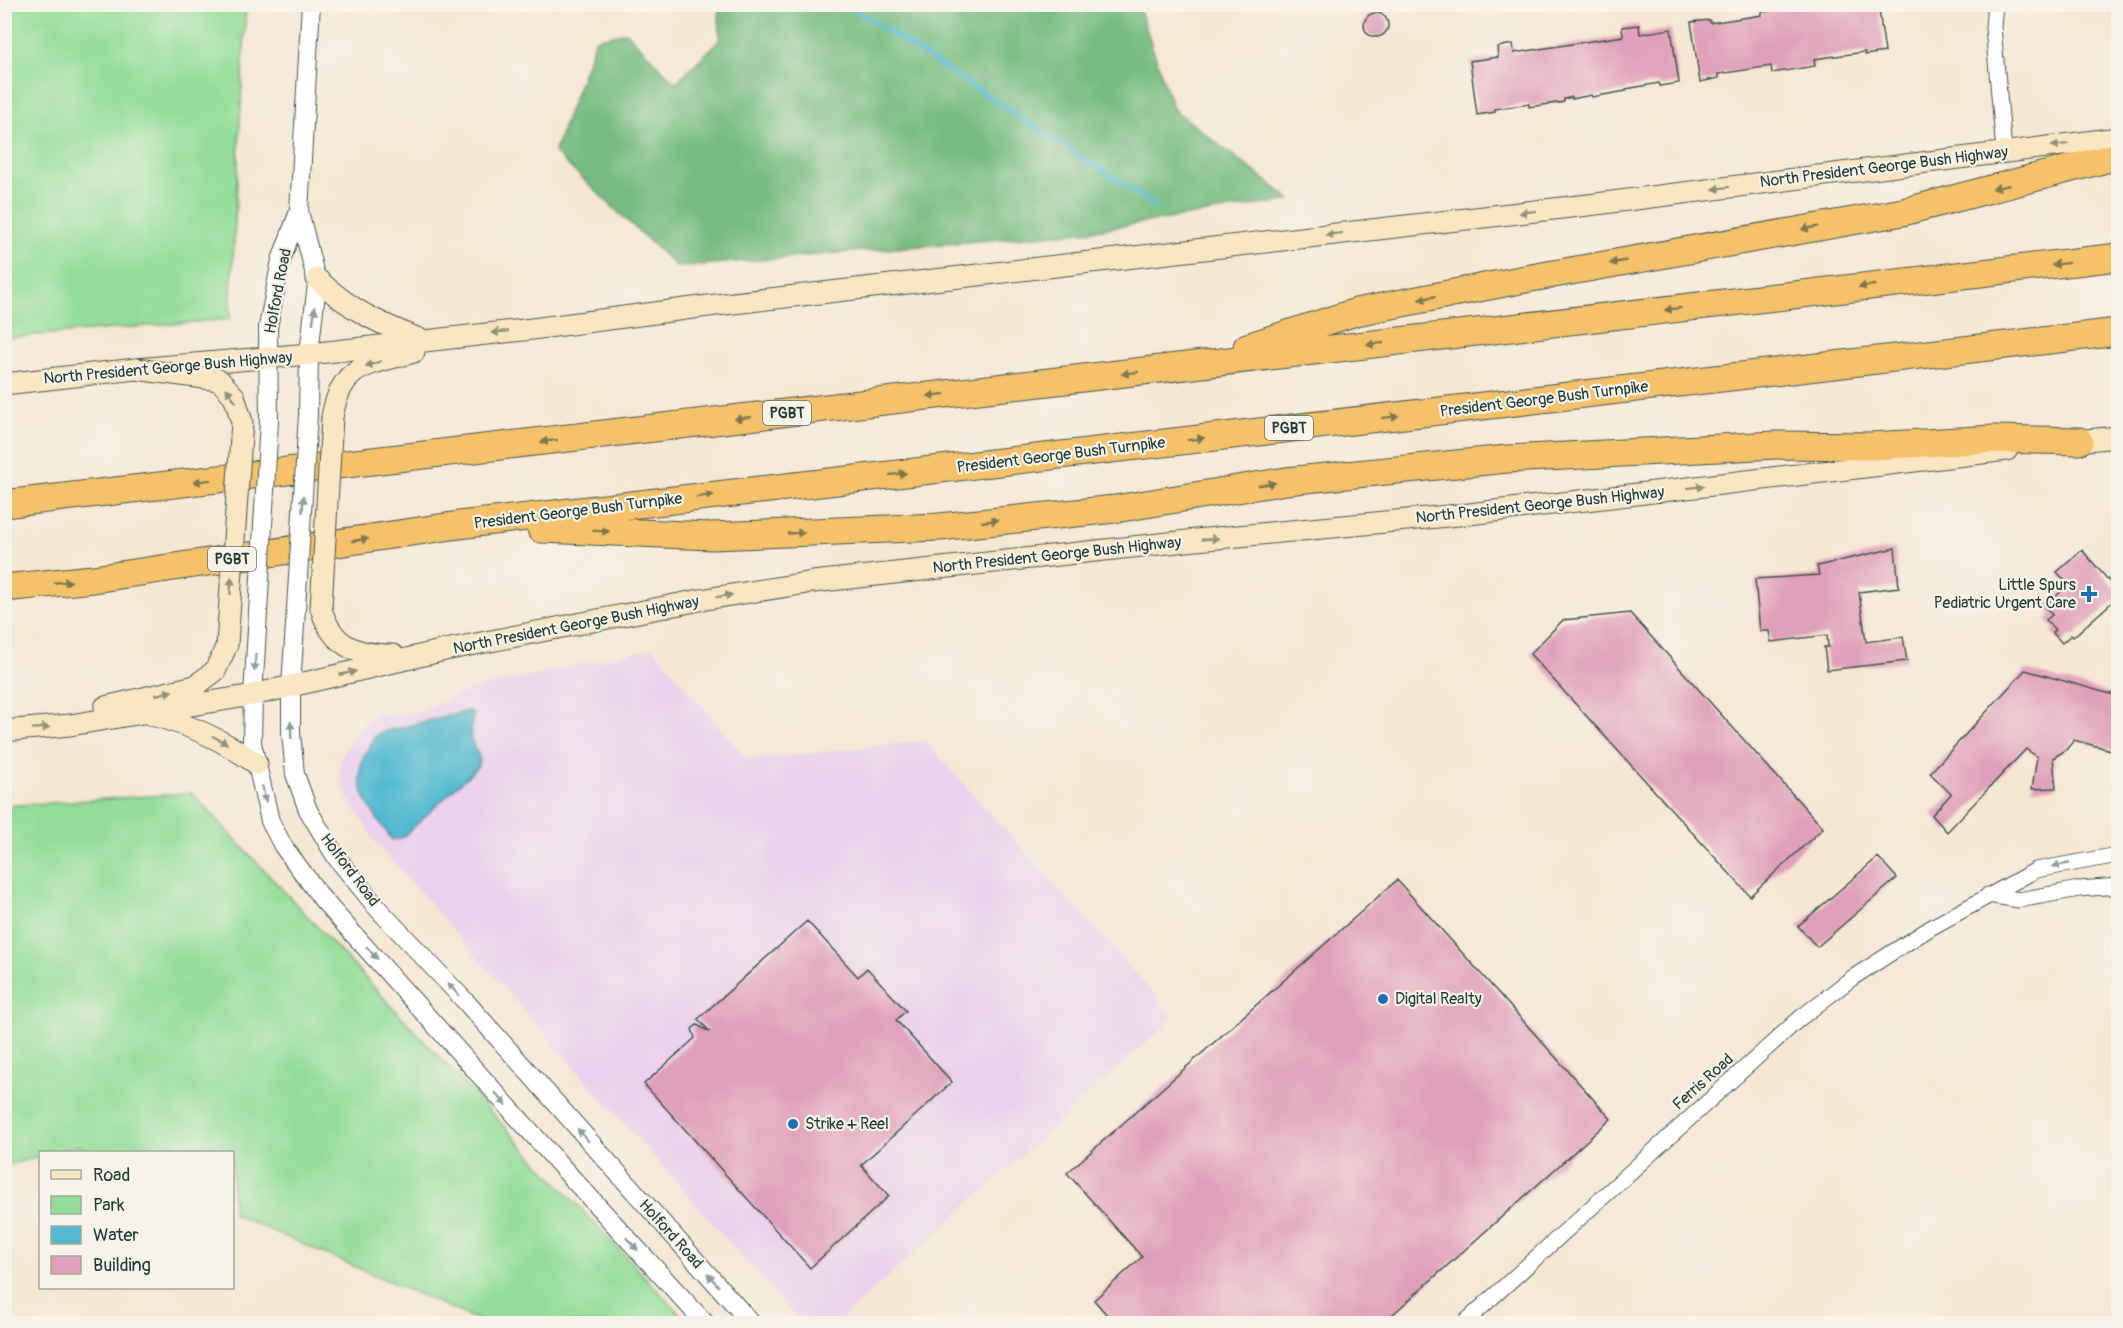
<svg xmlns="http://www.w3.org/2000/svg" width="2123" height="1328" font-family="Pangolin,sans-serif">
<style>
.built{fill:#ead1ed}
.green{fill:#93dd98;stroke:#598d66;stroke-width:1.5}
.forest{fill:#76bc80;stroke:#4a7c5a;stroke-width:1.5}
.water{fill:#52b9d0;stroke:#387b82;stroke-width:1.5}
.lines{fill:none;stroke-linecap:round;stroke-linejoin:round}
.stream{stroke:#52b9d0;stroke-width:5}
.building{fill:#e0a0ba}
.minor-casing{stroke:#3f564c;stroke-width:17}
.tertiary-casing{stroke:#3f564c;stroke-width:20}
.secondary-casing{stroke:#3f564c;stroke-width:23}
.motorway-casing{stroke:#3f564c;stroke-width:29}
.minor{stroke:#fff;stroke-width:15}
.tertiary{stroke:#fff;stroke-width:18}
.secondary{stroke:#fbe6c4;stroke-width:21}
.motorway{stroke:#f5c16b;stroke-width:27}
.tertiary-bridge-casing{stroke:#3f564c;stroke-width:20;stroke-linecap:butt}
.secondary-bridge-casing{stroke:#3f564c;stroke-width:23;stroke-linecap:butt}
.tertiary-bridge{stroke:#fff;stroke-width:18}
.secondary-bridge{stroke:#fbe6c4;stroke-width:21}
.oneway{fill:#8d927c}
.oneway2{fill:#7f784d}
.oneway3{fill:#8f9e9a}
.poi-dot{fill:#1f6fb2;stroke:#f7f3e8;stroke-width:2}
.labels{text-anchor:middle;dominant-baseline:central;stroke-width:4.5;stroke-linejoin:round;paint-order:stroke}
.shield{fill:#f7f3e8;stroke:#60746a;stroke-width:1.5}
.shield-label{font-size:15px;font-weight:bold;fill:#1f3d34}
.street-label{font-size:16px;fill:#1f3d34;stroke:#f7f3e8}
.poi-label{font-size:16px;fill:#1f3d34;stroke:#f7f3e8;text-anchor:start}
</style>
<rect width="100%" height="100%" fill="#f7f3e8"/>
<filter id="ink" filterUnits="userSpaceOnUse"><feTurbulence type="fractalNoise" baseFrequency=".0167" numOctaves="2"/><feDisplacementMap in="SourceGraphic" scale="12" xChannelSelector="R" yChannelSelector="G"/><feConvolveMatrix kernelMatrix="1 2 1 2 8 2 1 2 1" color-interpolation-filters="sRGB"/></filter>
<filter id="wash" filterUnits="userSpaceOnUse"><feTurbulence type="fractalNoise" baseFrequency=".008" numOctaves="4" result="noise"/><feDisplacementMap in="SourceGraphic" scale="24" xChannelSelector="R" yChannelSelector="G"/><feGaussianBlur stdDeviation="1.35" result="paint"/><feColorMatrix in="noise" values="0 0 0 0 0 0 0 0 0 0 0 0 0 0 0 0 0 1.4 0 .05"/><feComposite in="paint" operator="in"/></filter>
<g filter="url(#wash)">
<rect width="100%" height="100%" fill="#f6e7d3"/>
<path class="built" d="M653,648L748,760L925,741L1174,1017L837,1323H801L375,842L342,787L340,771L342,755L363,722L376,715L419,713L470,690Z"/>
<path class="green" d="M5,4L246,5L230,319L5,338Z
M192,793L688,1323H485L233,1214L232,1152H92L78,1146L55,1152H40V1156L5,1166V806Z"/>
<path class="forest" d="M719,5H1138L1173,109L1291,200L1082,232L677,267L554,152L596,39L626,32L675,83L720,40Z"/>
<path class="water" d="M468,711L473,714L470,738L480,759L477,767L402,838L392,840C376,816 353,792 362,761C365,752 371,744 376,736L379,733Z"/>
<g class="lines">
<path class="stream" d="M846,4L1157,206"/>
</g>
<g id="blocks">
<path class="building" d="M1833,4H1878L1885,52L1865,55V52L1814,59L1815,66L1772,73L1771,66L1718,74L1719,78L1700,82L1691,22L1710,20V23L1762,15V12L1805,5V9Z
M1364 25a12 12 0 1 1 24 0a12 12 0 1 1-24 0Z
M1639,25L1640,34L1671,29L1679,83L1660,86L1659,83L1626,89V91L1592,97L1591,95L1572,99V97L1564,99V102L1529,107V104L1495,109V112L1477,115L1470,61L1498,57L1497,47L1513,44L1514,53L1623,36L1622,27Z
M1895,548L1899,587L1859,592L1866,642L1903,637L1907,661L1827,670L1824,647H1828L1827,635L1771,642L1769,631H1760L1755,579L1819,575L1817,566Z
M2082,550L2115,588L2117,586L2118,588V597L2073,637L2071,635L2062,643L2052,632L2055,630L2046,620L2052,615L2045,606L2063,590L2061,588L2067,583L2057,572Z
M1630,613L1823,828L1750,896L1530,654L1563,620Z
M2025,670L2118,696V752L2074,740L2066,750L2053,758L2056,788L2032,789L2037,757L2026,749L1947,832L1932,815L1951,794L1930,773Z
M1878,857L1897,878L1817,947L1798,926Z
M1397,880L1611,1119L1382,1324H1115L1094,1300L1142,1257L1067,1173Z
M807,921L858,977L867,968L906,1011L896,1020L952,1082L861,1165L889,1196L810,1268L644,1084L695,1038L692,1029L697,1025L710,1032L698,1019Z"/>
</g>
</g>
<g filter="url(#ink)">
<use href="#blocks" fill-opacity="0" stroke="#3f564c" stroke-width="1.5"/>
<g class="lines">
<defs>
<path id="minor" d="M1995,4L1993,27L2004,151
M1988,895L2019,900L2079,889L2118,886
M1463,1324L1799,1019L1852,978L1932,927L2036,870L2118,855"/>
<path id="tertiary" d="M299,211L317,283L309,354L308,415
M269,421L268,327L281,260L299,211L311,4
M295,625L291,686V733L295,774L308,810L336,857L379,910L466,1002L752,1324
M257,630L253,695L252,743L270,821L283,846L323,900L571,1177L706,1324"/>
<path id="secondary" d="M317,279C352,311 376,322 419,339
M4,384L136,369L309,354L532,329L716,305L1588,205L2118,138
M332,417C342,362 368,366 414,352
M2065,442L2118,437
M321,608C332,647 357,655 393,655
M105,707L195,686L215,671L227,645
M152,715C193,726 223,740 257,764
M4,731L70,725L253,695L445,650L700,600L813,582L1196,540L1469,514L2007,450"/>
<path id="motorway" d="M1247,347L1356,312L1520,280L1903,212L2118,156
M4,504L2118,257
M541,529L712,536L939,527L1115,509L1286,481L1507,459L1776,445L1871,446L1994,439L2079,441
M4,588L93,579L459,525L2118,332"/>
</defs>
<use href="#minor" class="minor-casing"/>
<use href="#tertiary" class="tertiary-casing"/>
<use href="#secondary" class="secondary-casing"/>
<use href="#motorway" class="motorway-casing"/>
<use href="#minor" class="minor"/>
<use href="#tertiary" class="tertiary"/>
<use href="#secondary" class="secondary"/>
<use href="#motorway" class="motorway"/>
<defs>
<path id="tertiary-bridge" d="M295,625L308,415
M257,630L269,421"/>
<path id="secondary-bridge" d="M136,369L219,380L234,396L242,422L227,645
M321,608L332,417"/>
</defs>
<use href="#tertiary-bridge" class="tertiary-bridge-casing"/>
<use href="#secondary-bridge" class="secondary-bridge-casing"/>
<use href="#tertiary-bridge" class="tertiary-bridge"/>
<use href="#secondary-bridge" class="secondary-bridge"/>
</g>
<defs><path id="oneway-solid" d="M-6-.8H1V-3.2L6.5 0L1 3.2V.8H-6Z" transform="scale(1.5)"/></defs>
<g class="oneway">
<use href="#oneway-solid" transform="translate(2060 145) rotate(173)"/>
<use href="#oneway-solid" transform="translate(1721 188) rotate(173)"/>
<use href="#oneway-solid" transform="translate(1528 212) rotate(173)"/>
<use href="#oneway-solid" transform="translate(1334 234) rotate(173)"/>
<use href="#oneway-solid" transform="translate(500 332) rotate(175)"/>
<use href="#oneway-solid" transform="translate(373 364) rotate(160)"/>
<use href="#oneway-solid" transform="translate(231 395) rotate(-125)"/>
<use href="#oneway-solid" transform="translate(1696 487) rotate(-7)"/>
<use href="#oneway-solid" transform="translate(1210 539) rotate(-4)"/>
<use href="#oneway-solid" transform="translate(231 586) rotate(-86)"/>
<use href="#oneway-solid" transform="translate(724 596) rotate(-9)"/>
<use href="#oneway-solid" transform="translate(348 673) rotate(-13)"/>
<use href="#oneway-solid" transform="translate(164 693) rotate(-13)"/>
<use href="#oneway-solid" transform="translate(41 728) rotate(-5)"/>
<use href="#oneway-solid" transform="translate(220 740) rotate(28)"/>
</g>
<g class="oneway2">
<use href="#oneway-solid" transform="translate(2001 187) rotate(166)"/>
<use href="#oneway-solid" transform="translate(1810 228) rotate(170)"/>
<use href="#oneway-solid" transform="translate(1618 262) rotate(170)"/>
<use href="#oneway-solid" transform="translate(2060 264) rotate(173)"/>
<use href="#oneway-solid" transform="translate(1867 286) rotate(173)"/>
<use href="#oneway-solid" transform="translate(1427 298) rotate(169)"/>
<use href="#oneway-solid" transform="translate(1673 309) rotate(173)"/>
<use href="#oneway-solid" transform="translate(1375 344) rotate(173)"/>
<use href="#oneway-solid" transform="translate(1130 373) rotate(173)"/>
<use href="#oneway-solid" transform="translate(936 395) rotate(173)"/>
<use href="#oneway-solid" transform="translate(1390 417) rotate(-7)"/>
<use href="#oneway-solid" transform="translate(743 418) rotate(173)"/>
<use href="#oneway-solid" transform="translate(1196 439) rotate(-7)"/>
<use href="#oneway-solid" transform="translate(549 441) rotate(173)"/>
<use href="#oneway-solid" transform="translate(898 474) rotate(-7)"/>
<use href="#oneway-solid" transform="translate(202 481) rotate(173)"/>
<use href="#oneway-solid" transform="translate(1267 484) rotate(-9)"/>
<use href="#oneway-solid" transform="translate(705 496) rotate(-7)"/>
<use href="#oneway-solid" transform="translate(990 521) rotate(-6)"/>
<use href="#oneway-solid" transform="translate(601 531) rotate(3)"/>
<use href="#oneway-solid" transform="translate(796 533) rotate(-3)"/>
<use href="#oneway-solid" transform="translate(360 540) rotate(-8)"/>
<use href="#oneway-solid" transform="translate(63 582) rotate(-5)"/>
</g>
<g class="oneway3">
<use href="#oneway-solid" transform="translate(314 315) rotate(-83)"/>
<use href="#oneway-solid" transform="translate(303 504) rotate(-86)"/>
<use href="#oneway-solid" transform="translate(255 663) rotate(94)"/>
<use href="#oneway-solid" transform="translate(291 730) rotate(-92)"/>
<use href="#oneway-solid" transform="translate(264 794) rotate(77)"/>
<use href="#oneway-solid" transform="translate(2061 865) rotate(169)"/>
<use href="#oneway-solid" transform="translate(372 953) rotate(48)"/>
<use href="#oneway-solid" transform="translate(453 989) rotate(-133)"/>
<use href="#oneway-solid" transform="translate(501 1099) rotate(48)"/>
<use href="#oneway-solid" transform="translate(583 1135) rotate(-131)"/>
<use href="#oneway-solid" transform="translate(632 1244) rotate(47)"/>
<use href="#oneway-solid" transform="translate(713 1280) rotate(-132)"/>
</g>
</g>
<g class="poi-dot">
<path d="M2086 585h6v6h6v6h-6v6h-6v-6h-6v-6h6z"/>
<circle cx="1383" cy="999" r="6"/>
<circle cx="793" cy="1124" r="6"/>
</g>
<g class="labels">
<g class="shield">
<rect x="763" y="401" width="48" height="24" rx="4.5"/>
<rect x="1265" y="416" width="48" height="24" rx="4.5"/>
<rect x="208" y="547" width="48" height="24" rx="4.5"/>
</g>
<g class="shield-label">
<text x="787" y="413">PGBT</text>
<text x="1289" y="428">PGBT</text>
<text x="232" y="559">PGBT</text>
</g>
<g class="street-label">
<text transform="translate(1884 167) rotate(-7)">North President George Bush Highway</text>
<text transform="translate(278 291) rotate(-79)">Holford Road</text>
<text transform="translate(168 368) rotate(-5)">North President George Bush Highway</text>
<text transform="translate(1544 399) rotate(-7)">President George Bush Turnpike</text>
<text transform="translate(1061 455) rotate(-7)">President George Bush Turnpike</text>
<text transform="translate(1540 505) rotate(-6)">North President George Bush Highway</text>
<text transform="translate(578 511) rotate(-7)">President George Bush Turnpike</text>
<text transform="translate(1057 555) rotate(-6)">North President George Bush Highway</text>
<text transform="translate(576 625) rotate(-11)">North President George Bush Highway</text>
<text transform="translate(350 870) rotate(53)">Holford Road</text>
<text transform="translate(1703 1082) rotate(-42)">Ferris Road</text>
<text transform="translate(671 1234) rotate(48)">Holford Road</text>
</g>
<g class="poi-label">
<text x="2076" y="585" text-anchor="end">Little Spurs<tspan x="2076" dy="18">Pediatric Urgent Care</tspan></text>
<text x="1395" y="999">Digital Realty</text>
<text x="805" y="1124">Strike + Reel</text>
</g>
</g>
<rect width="2123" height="1328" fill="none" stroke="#f7f3e8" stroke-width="24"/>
<rect x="39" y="1151" width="195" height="138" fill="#f7f3e8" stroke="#a1aaa0" stroke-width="1.5"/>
<rect x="51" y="1170" width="30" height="9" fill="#fbe6c4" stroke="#a1aaa0" stroke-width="1.5"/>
<text x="93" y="1181" font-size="18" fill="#1f3d34">Road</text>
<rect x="51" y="1196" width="30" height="18" fill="#93dd98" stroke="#a1aaa0" stroke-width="1.5"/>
<text x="93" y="1211" font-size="18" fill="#1f3d34">Park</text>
<rect x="51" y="1226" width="30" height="18" fill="#52b9d0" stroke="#a1aaa0" stroke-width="1.5"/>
<text x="93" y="1241" font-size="18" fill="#1f3d34">Water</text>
<rect x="51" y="1256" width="30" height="18" fill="#e0a0ba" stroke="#a1aaa0" stroke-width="1.5"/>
<text x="93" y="1271" font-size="18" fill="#1f3d34">Building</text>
</svg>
